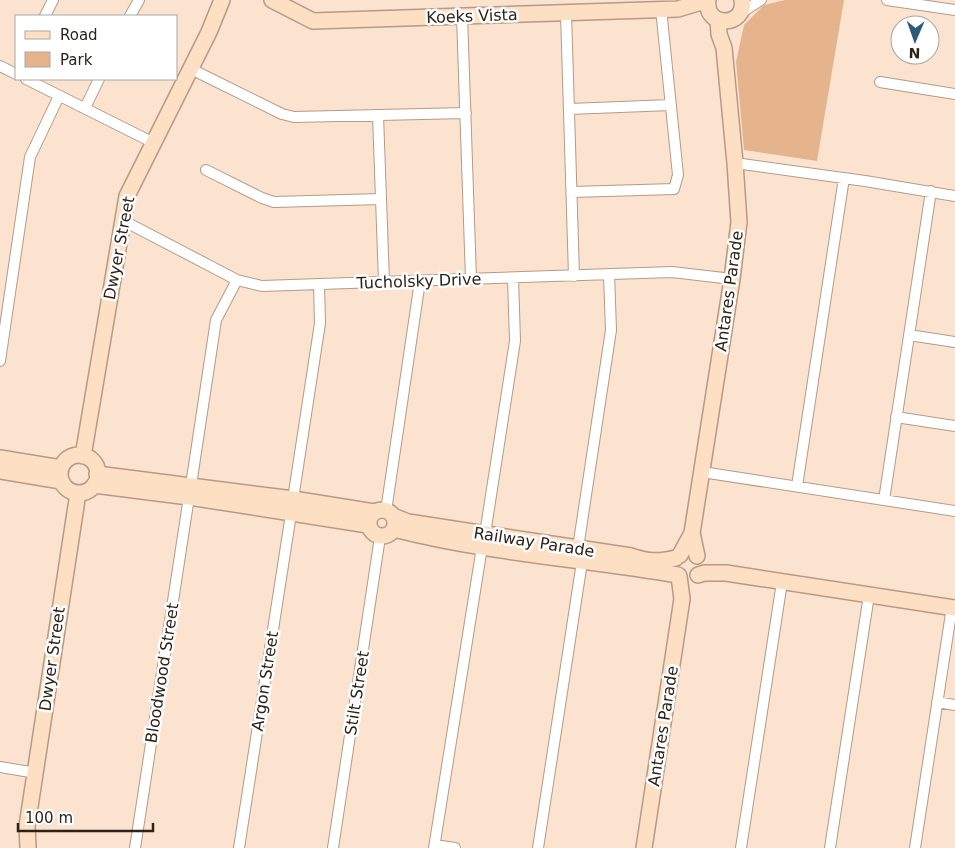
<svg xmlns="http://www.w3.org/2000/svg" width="955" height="848" font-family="'DejaVu Sans',sans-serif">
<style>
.green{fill:#e5b48c}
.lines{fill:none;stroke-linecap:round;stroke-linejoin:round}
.street-casing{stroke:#b79a84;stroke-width:12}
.secondary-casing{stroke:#b79a84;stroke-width:18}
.street{stroke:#fff;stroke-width:10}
.secondary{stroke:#fde0c4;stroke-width:15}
.labels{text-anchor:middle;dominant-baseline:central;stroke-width:5;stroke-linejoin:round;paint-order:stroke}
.street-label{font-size:16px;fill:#2d2219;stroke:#fff}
</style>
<rect width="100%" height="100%" fill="#fbe3d0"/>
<path class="green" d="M785,0H844L817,161L744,150L736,62L744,25L764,5Z"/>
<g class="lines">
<defs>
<path id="street" d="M887,0L955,10
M566,13L574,276
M739,14L761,0
M45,16L53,0
M130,16L139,0
M462,16L471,279
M0,66L16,74
M191,69L282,114L294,117L466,113
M26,79L154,143
M880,82L955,94
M85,108L99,79
M569,109L671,105
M378,115L384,282
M735,163L865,181L955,196
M206,170L262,198L274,202L381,199
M572,192L674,189L678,175L661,9
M122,220L237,280L262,286L672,272L732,279
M909,335L955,342
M0,361L30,157L59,96
M896,417L955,426
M702,472L955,511
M191,485L216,320L237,280
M797,486L844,178
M293,499L320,323L319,285
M884,500L931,191
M386,511L420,281
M485,534L515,341L513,278
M578,548L611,330L609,274
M937,702L955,705
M0,767L36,773
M435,845L455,848
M135,848L189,497
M239,848L291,514
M333,848L380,537
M434,848L482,547
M538,848L582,562
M741,848L782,582
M830,848L869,595
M915,848L952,607"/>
<path id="secondary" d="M272,0L313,21L678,9L708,0
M708,0C704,29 747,27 742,0
M60 474a19 19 0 1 1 38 0a19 19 0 1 1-38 0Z
M83,456L127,196L209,32L222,0
M0,458L61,468
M0,471L61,481
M97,474L293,499L374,512
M94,485L189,497L368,525
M369 523a13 13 0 1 1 26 0a13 13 0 1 1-26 0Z
M393,516L408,522L631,556C649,562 658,562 676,558
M394,529C487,553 584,559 678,575
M680,555L692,533
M697,556L692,533L732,279L739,222L735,163L724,48L719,34L718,20
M698,575L704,573H726L955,608
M28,848L27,826L78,493
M644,848L682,599L679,576"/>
</defs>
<use href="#street" class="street-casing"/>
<use href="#secondary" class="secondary-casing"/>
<use href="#street" class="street"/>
<use href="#secondary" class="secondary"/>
</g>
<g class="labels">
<g class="street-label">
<text transform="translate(472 16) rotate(-2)">Koeks Vista</text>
<text transform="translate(119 248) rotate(-79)">Dwyer Street</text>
<text transform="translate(419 281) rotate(-2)">Tucholsky Drive</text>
<text transform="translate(729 291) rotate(-82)">Antares Parade</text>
<text transform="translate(534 542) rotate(9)">Railway Parade</text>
<text transform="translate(52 659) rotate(-82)">Dwyer Street</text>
<text transform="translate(162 673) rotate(-81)">Bloodwood Street</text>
<text transform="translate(265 681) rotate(-81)">Argon Street</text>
<text transform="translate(357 693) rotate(-81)">Stilt Street</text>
<text transform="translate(663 726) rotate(-81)">Antares Parade</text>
</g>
</g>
<rect x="15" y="15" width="162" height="65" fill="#ffffff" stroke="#aba7a3"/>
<rect x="25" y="31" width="25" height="8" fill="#fde0c4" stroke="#aba7a3"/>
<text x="60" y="40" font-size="15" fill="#2d2219">Road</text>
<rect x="25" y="52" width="25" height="15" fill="#e5b48c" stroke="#aba7a3"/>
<text x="60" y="65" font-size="15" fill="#2d2219">Park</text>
<g transform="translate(915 40) rotate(182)"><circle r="24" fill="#ffffff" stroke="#aba7a3"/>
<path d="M0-4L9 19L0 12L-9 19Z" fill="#2d5b7a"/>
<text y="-8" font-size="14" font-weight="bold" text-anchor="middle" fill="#2d2219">N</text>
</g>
<path d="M18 823v8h135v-8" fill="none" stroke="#2d2219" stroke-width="2.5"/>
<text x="25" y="823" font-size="15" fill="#2d2219" stroke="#ffffff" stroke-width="4" paint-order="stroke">100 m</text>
</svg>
